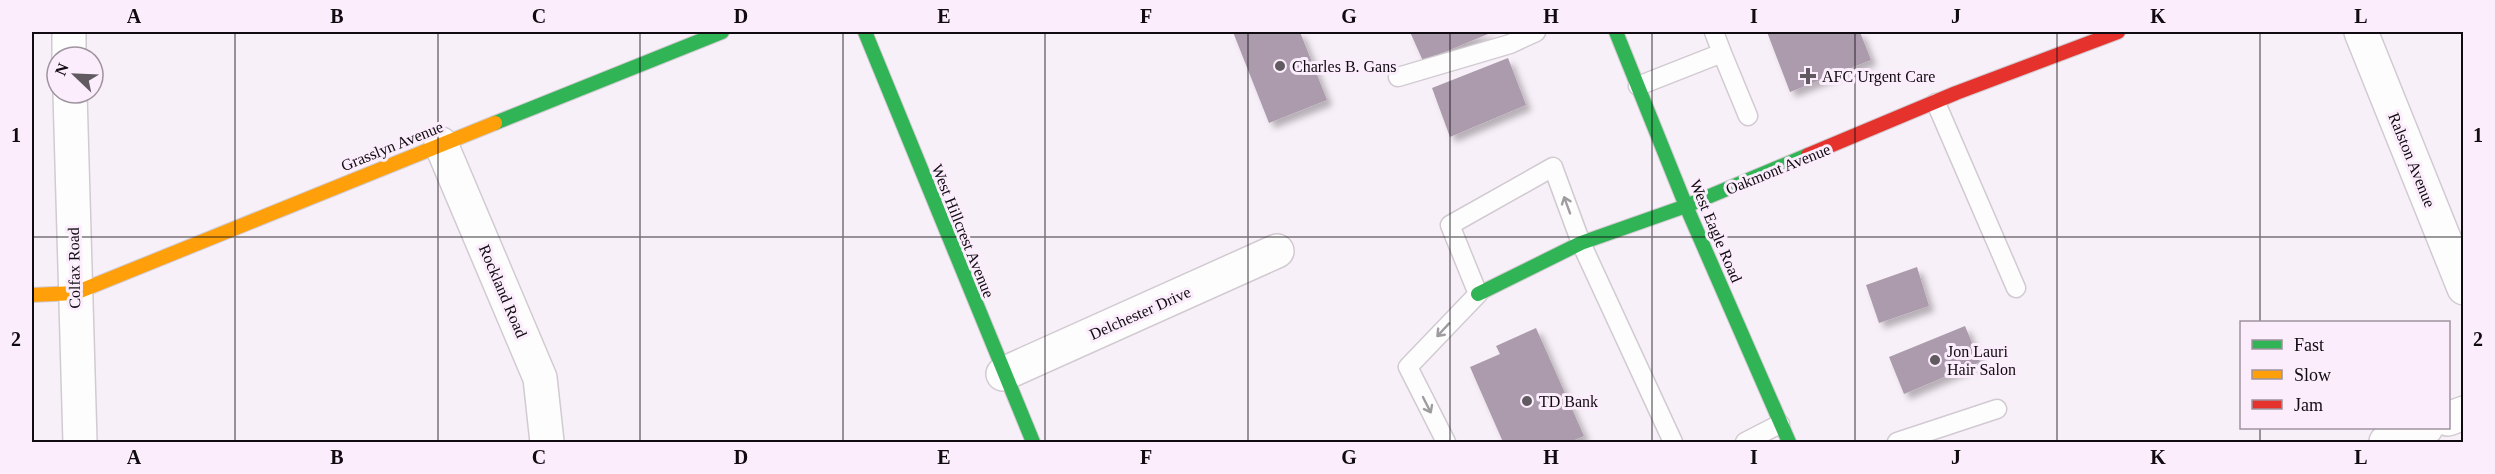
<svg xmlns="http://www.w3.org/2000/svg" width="2495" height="474" font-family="Georgia,serif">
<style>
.building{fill:#ac9bac;filter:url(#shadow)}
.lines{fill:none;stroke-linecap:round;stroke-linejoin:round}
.lane-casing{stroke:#d1cbd1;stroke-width:21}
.street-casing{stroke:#d1cbd1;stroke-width:36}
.fast-casing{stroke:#d1cbd1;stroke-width:16}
.slow-casing{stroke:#d1cbd1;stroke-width:16}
.jam-casing{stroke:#d1cbd1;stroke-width:16}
.lane{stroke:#fefdfe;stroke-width:18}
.street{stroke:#fefdfe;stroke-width:33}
.fast{stroke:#30b455;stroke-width:14}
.slow{stroke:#ff9f0a;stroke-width:14}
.jam{stroke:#e5322d;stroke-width:14}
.oneway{stroke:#9f9c9f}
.grid{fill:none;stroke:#100b10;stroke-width:1.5;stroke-opacity:0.55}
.poi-dot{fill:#615b61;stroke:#fcedfc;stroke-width:2}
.labels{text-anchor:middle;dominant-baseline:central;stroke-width:6;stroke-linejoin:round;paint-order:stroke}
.poi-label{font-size:16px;fill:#100b10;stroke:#fcedfc;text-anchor:start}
.street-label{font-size:16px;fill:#100b10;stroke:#fcedfc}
.neatline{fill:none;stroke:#100b10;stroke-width:2}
.grid-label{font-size:20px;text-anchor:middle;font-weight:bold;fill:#100b10}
</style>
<defs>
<filter id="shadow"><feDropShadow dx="5.5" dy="5.5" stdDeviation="3" flood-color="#0004"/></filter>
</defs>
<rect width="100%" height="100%" fill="#f8f0f8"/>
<path class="building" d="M1233,32H1300L1327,100L1269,123Z
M1410,32H1493L1423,61Z
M1767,32H1860L1871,60L1790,92Z
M1508,58L1526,105L1450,137L1432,88Z
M1917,267L1929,306L1879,323L1866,285Z
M1965,326L1980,362L1904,394L1889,357Z
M1536,328L1584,436L1570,442H1503L1470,367L1500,354L1496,346Z"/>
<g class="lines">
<defs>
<path id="lane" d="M1722,53L1748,116
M1398,77L1510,44L1536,32
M1638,86L1722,53L1714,32
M1936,103L2016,288
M1446,442L1408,367L1478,294L1450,225L1553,167L1581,243L1673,442
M1745,442L1780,424
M1897,442L1997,409"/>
<path id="street" d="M69,32V57
M2361,32L2464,288
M70,93L80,442
M441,144L540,378L547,442
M1003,374L1277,251
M2448,419L2464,413
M2386,442L2426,428"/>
<path id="fast" d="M865,32L1033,442
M1616,32L1686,206L1789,442
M495,123L722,32
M1478,294L1581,243L1686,206L1808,155"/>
<path id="slow" d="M32,295L75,293L495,123"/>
<path id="jam" d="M1808,155L1956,93L2118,32"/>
</defs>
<use href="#lane" class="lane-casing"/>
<use href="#street" class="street-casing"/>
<use href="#fast" class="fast-casing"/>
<use href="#slow" class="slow-casing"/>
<use href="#jam" class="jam-casing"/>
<use href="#lane" class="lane"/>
<use href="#street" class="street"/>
<use href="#fast" class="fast"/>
<use href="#slow" class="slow"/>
<use href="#jam" class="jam"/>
</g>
<defs><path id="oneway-shaft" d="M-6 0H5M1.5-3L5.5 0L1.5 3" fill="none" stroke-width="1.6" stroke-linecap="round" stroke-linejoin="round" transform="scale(1.5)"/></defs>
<g class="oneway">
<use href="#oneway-shaft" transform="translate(1567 205) rotate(-110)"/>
<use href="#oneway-shaft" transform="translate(1443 330) rotate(133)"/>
<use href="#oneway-shaft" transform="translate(1427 405) rotate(63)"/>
</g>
<path class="grid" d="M235,32V442M438,32V442M640,32V442M843,32V442M1045,32V442M1248,32V442M1450,32V442M1652,32V442M1855,32V442M2057,32V442M2260,32V322M32,237H2464M2260,428V442"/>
<g class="poi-dot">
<circle cx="1280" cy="66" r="6"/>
<path d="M1805 67h6v6h6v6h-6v6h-6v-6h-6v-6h6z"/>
<circle cx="1935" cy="360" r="6"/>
<circle cx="1527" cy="401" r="6"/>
</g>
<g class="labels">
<g class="poi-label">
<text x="1292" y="66">Charles B. Gans</text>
<text x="1822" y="76">AFC Urgent Care</text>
<text x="1947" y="351">Jon Lauri<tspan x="1947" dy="18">Hair Salon</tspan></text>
<text x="1539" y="401">TD Bank</text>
</g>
<g class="street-label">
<text transform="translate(392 146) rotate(-22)">Grasslyn Avenue</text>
<text transform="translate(2412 160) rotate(68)">Ralston Avenue</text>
<text transform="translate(1778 169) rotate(-22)">Oakmont Avenue</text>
<text transform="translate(963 231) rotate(68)">West Hillcrest Avenue</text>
<text transform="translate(1716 231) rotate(67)">West Eagle Road</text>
<text transform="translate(74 268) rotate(-91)">Colfax Road</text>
<text transform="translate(503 291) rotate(67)">Rockland Road</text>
<text transform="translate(1140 313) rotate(-24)">Delchester Drive</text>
</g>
</g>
<rect width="2495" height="474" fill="none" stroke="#fcedfc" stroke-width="66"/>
<rect x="2240" y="321" width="210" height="108" fill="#fcedfc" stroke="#9e939e" stroke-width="1.5"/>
<rect x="2252" y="340" width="30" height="9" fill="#30b455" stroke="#9e939e" stroke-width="1.5"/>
<text x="2294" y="351" font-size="18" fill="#100b10">Fast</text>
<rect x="2252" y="370" width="30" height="9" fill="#ff9f0a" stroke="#9e939e" stroke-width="1.5"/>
<text x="2294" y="381" font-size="18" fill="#100b10">Slow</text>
<rect x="2252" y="400" width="30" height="9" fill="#e5322d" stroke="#9e939e" stroke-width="1.5"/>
<text x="2294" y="411" font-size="18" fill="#100b10">Jam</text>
<g transform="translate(75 75) rotate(293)"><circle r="28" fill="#fcedfc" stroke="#9e939e" stroke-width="1.5"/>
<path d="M0-4.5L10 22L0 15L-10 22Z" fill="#615b61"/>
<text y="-9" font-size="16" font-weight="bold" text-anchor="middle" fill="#100b10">N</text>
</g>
<rect x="33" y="33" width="2429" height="408" class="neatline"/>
<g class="grid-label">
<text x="134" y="23">A</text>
<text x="337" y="23">B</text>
<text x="539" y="23">C</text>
<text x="741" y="23">D</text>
<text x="944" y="23">E</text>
<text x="1146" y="23">F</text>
<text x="1349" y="23">G</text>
<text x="1551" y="23">H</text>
<text x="1754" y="23">I</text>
<text x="1956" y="23">J</text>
<text x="2158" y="23">K</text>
<text x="2361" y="23">L</text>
<text x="16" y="142">1</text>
<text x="2478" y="142">1</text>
<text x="16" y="346">2</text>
<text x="2478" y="346">2</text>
<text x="134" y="464">A</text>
<text x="337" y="464">B</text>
<text x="539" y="464">C</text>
<text x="741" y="464">D</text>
<text x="944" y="464">E</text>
<text x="1146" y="464">F</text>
<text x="1349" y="464">G</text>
<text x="1551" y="464">H</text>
<text x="1754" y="464">I</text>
<text x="1956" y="464">J</text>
<text x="2158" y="464">K</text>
<text x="2361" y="464">L</text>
</g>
</svg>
